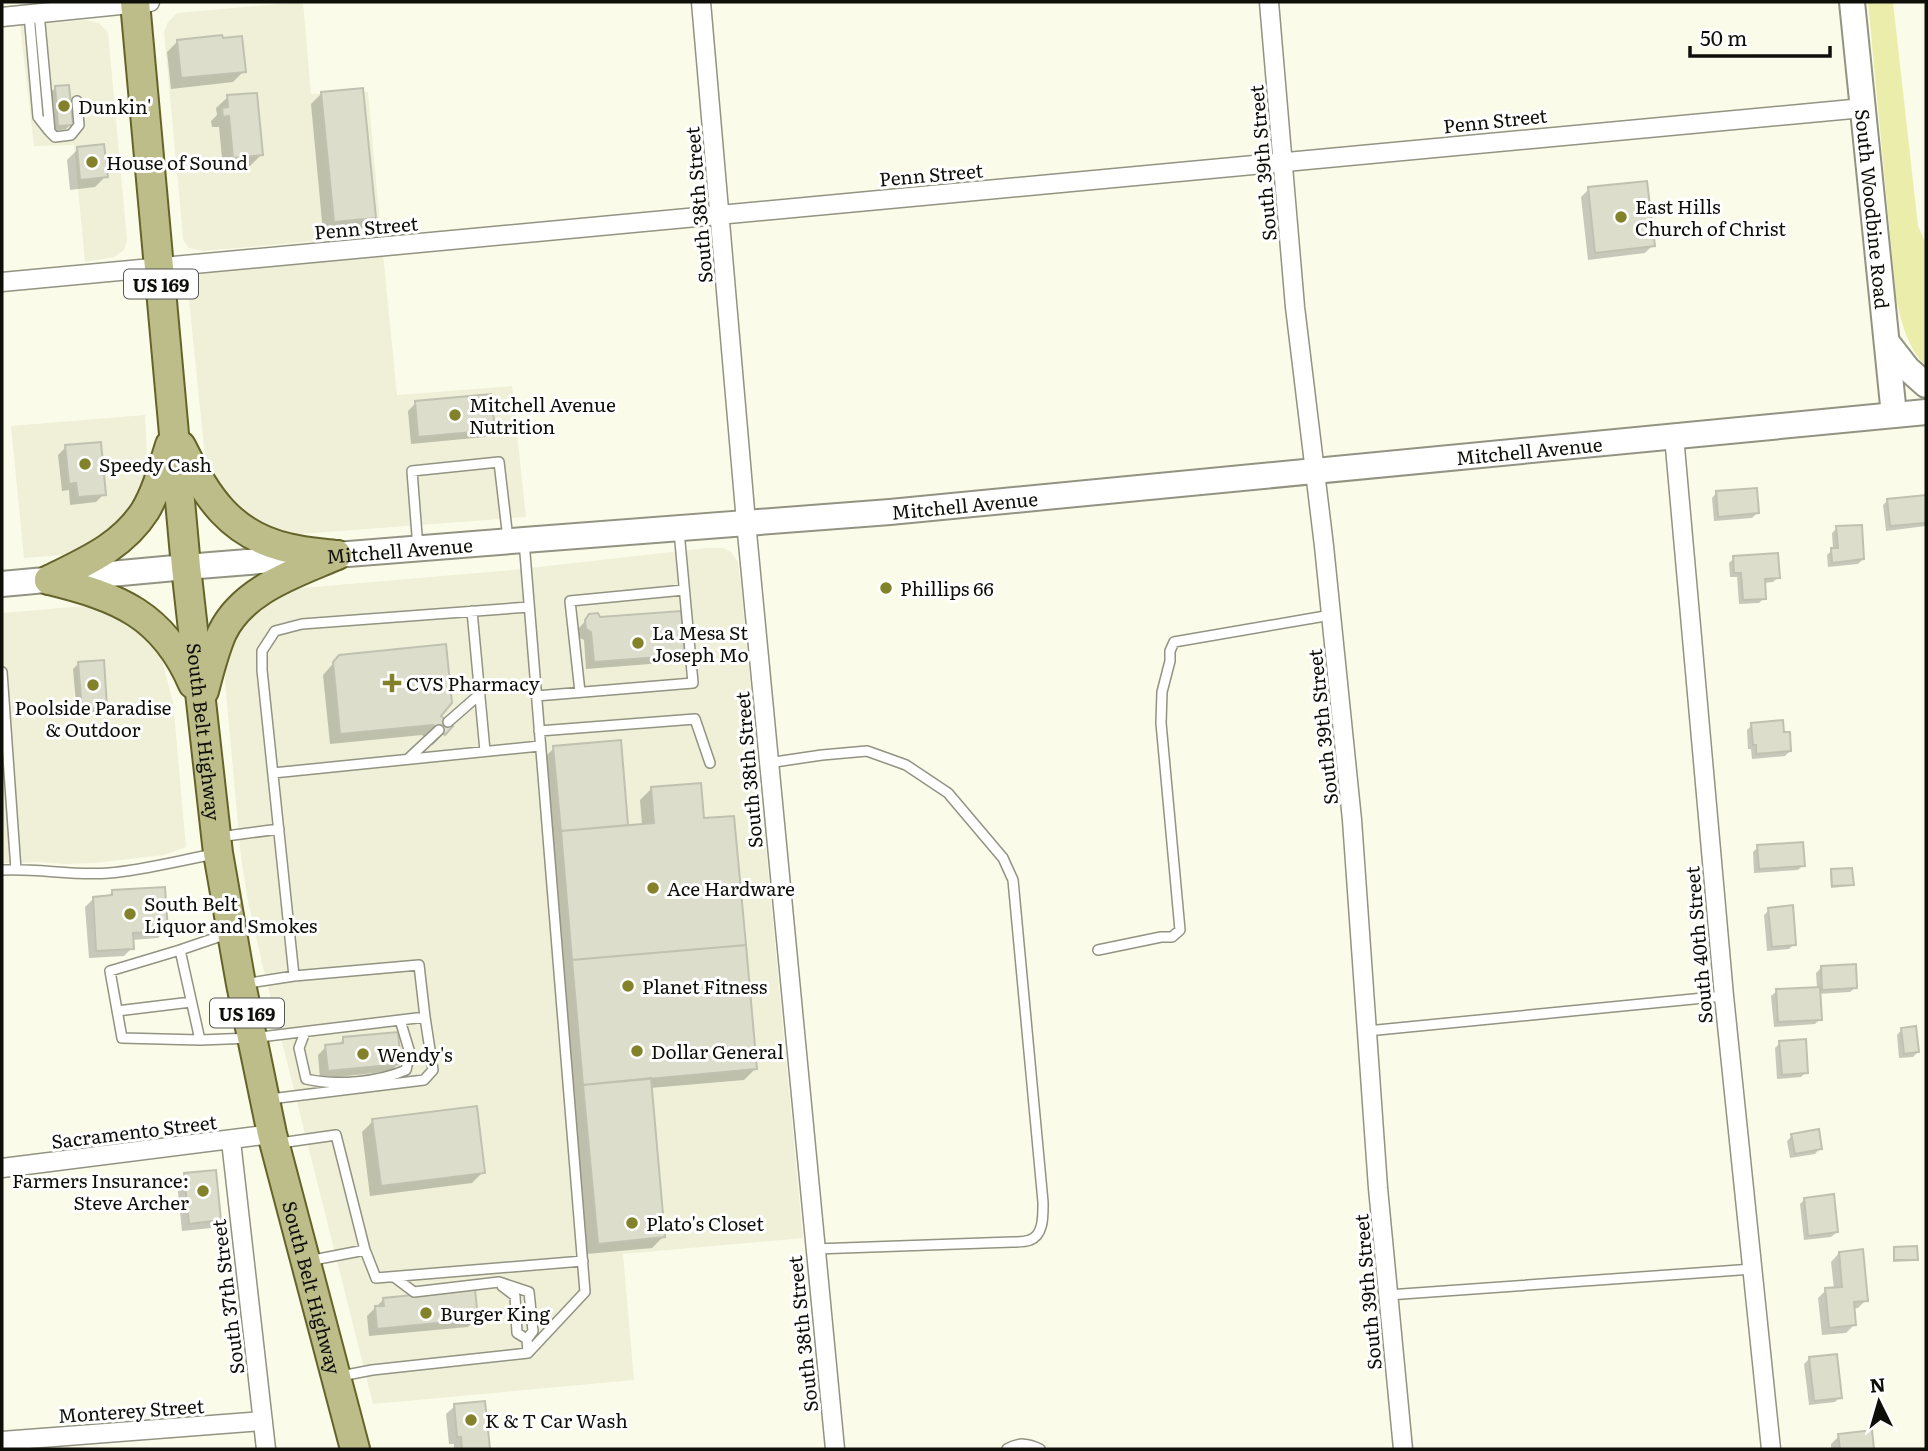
<svg xmlns="http://www.w3.org/2000/svg" width="1928" height="1451" font-family="Literata,serif">
<style>
.built{fill:#eff0d7}
.green{fill:#ebedaa}
.shadow{fill:#0003}
.building{fill:#dcddcb;stroke:#c0c1b0;stroke-width:2}
.lines{fill:none;stroke-linecap:round;stroke-linejoin:round}
.lane-casing{stroke:#929382;stroke-width:12}
.street-casing{stroke:#929382;stroke-width:21}
.secondary-casing{stroke:#929382;stroke-width:28}
.primary-casing{stroke:#64642a;stroke-width:32}
.lane{stroke:#fff;stroke-width:9}
.street{stroke:#fff;stroke-width:18}
.secondary{stroke:#fff;stroke-width:24}
.primary{stroke:#bdbd8a;stroke-width:28}
.poi-dot{fill:#83822b;stroke:#fff;stroke-width:2.5}
.labels{text-anchor:middle;dominant-baseline:central;stroke-width:6;stroke-linejoin:round;paint-order:stroke}
.shield{fill:#fff;stroke:#575753;stroke-width:2}
.shield-label{font-size:18px;font-weight:bold;fill:#0f0f09}
.poi-label{font-size:19px;fill:#0f0f09;stroke:#fff;text-anchor:start}
.street-label{font-size:19px;fill:#0f0f09;stroke:#fff}
</style>
<rect width="100%" height="100%" fill="#fbfbe9"/>
<path class="built" d="M303,2L311,94L368,92L381,235L203,251L189,248L183,240L182,226L164,32L168,22L177,13Z
M87,20L99,23L108,32L127,240L124,250L114,257L85,262L74,145L34,146L20,25Z
M383,254L397,395L512,386L526,517L299,534L269,532L246,523L206,467L188,290L192,279L204,271Z
M145,415L148,474L144,495L118,531L75,552L64,555L24,558L11,426Z
M707,548H723L731,552L738,562L741,585L803,1238L623,1254L634,1380L373,1404L262,963L248,901L241,857L225,681L227,660L233,638L244,619L281,593L302,588L512,570Z
M84,606L105,610L127,618L160,652L173,702L186,847L164,855L94,863L65,864L40,862L2,863V613Z"/>
<path class="green" d="M1868,2H1893L1918,226L1926,244V366C1907,347 1902,324 1896,298Z"/>
<path class="shadow" d="M178,41L244,71L233,82L171,89L167,52Z
M55,88L71,124L66,129L54,131L50,93Z
M322,93L374,217L363,228L323,232L311,104Z
M228,97L261,155L250,166L223,168L219,127H212L211,121L217,115L216,108Z
M78,149L106,176L95,187L70,190L67,160Z
M1589,189L1653,245L1645,253L1588,260L1581,197Z
M416,403L493,429L485,437L411,444L408,411Z
M66,447L104,494L96,502L70,505L69,490L62,491L58,455Z
M1717,492L1757,513L1752,518L1714,521L1712,498Z
M1926,497V526L1886,531L1883,505L1888,500Z
M1837,528L1863,559L1858,564L1828,567L1827,555L1833,549L1832,533Z
M1734,558L1778,577L1773,582L1763,583L1764,598L1759,603L1739,604L1737,577H1730L1729,563Z
M590,616L599,619L683,654L675,662L586,669L584,640L578,637V629Z
M339,657L438,716L450,727L433,745L422,735L330,744L323,675Z
M78,664L106,707L101,712L77,714L73,669Z
M1752,725L1782,734L1790,751L1785,756L1752,759L1751,749H1748L1747,730Z
M619,742L626,826L642,825L640,800L651,789L702,820L755,1069L744,1080L650,1088L663,1237L652,1248L587,1254L543,759L554,748Z
M1758,847L1803,865L1798,870L1754,873L1753,852Z
M1832,871L1852,884L1850,886L1831,888L1830,873Z
M112,892L166,930L158,938L132,940V948L124,956L89,958L85,907L94,898H107Z
M1769,910L1794,944L1789,949L1767,951L1764,915Z
M1822,967L1856,987L1850,992L1818,994L1820,1019L1815,1024L1774,1027L1771,996L1777,991L1817,988L1816,973Z
M1902,1029L1918,1052L1913,1057L1899,1058L1897,1035Z
M344,1039L399,1063L391,1071L320,1079L318,1055L326,1047L337,1046Z
M1780,1043L1806,1072L1801,1077L1777,1079L1775,1048Z
M373,1121L483,1172L472,1183L370,1196L362,1132Z
M1792,1136L1820,1148L1815,1154L1790,1158L1787,1141Z
M185,1175L220,1220L211,1228L182,1231L177,1183Z
M1805,1199L1837,1232L1831,1237L1804,1240L1800,1204Z
M1895,1248L1916,1259L1914,1261L1893,1262V1250Z
M1839,1253L1866,1300L1858,1308L1853,1309L1855,1324L1846,1333L1822,1335L1818,1298L1826,1290L1834,1289L1831,1262Z
M384,1299L476,1319L468,1327L369,1336L367,1316Z
M1809,1359L1840,1397L1835,1402L1809,1405L1804,1364Z
M484,1403L488,1449H454V1444H449L446,1414L455,1406Z
M1870,1432L1872,1449H1831V1444L1839,1436Z"/>
<path class="building" d="M222,35L223,38L242,36L246,72L181,78L177,40Z
M69,85L73,125L58,126L55,86Z
M363,88L376,218L334,222L321,92Z
M257,93L263,155L233,158L229,116L223,117L222,108L228,107L227,95Z
M104,144L108,177L80,180L77,147Z
M1647,181L1655,246L1595,253L1588,187Z
M491,394L495,430L418,437L415,401Z
M101,442L106,495L78,497L76,483L69,484L65,445Z
M1757,488L1759,513L1718,517L1716,491Z
M1926,495V523L1890,526L1887,499Z
M1862,525L1864,559L1832,563L1831,548H1838L1836,526Z
M1778,553L1780,578L1765,579L1766,599L1743,600L1741,573H1734L1733,556Z
M681,611L685,655L594,662L591,632L586,629L585,620L589,614L598,613L600,617Z
M446,644L452,703L441,716L453,726L445,735L433,725L340,734L333,662L339,655Z
M104,660L107,707L82,710L78,662Z
M1783,720L1784,732H1790L1791,751L1756,754V745H1753L1751,723Z
M621,740L628,825L561,831L553,746Z
M701,783L704,818L734,816L746,945L572,960L561,831L654,823L651,787Z
M1803,842L1805,866L1759,869L1757,845Z
M1852,868L1854,885L1832,886L1831,869Z
M165,887L168,931L133,933L134,949L96,951L93,897L112,895V890Z
M1793,905L1796,945L1772,947L1768,908Z
M746,945L757,1069L583,1085L572,960Z
M1856,964L1857,988L1822,990L1821,966Z
M1820,987L1822,1020L1778,1022L1776,989Z
M1916,1026L1919,1052L1904,1054L1901,1028Z
M398,1032L401,1064L328,1071L325,1045L343,1043V1037Z
M1806,1039L1808,1073L1782,1075L1779,1041Z
M651,1078L665,1237L598,1244L583,1085Z
M477,1106L485,1173L381,1186L372,1119Z
M1819,1129L1822,1149L1795,1154L1791,1134Z
M216,1170L221,1220L189,1224L184,1173Z
M1834,1194L1838,1232L1808,1236L1804,1198Z
M1917,1246L1918,1260H1894V1247Z
M1863,1249L1868,1301L1854,1302L1856,1325L1829,1328L1825,1288L1842,1287L1839,1252Z
M475,1289L478,1319L377,1329L375,1306H384L383,1298Z
M1837,1354L1842,1398L1814,1401L1809,1357Z
M485,1401L490,1449H462L461,1437H457L454,1404Z
M1872,1430L1874,1449H1840L1838,1434Z"/>
<g class="lines">
<defs>
<path id="lane" d="M39,13L50,132L55,137L71,135L79,125L77,101
M29,14L38,117L49,131
M418,548L412,471L499,462L508,539
M472,611L485,751
M2,672L16,870
M580,692L570,601L684,590
M536,696L693,683L679,531
M448,722L480,694
M539,731L695,719L710,763
M409,758L439,730
M768,763L822,755L867,751L906,765L948,793L1003,858L1013,880L1043,1202C1043,1215 1044,1235 1030,1240C1025,1242 1017,1242 1012,1242L815,1249
M273,773L540,746
M219,837L279,829
M2,870C38,868 73,876 109,873C144,870 181,860 215,854
M227,934L180,950L200,1040L252,1038L425,1017L433,1070L424,1080L270,1099
M180,950L110,971L122,1038L200,1040
M1098,950L1161,937H1172L1180,930L1161,723L1162,692L1170,661V651L1174,642L1331,615
M294,976L262,670V651L275,631L302,624L529,607
M243,984L294,976L419,965L425,1017
M117,1011L191,1002
M1367,1031L1724,996
M305,1032L299,1048L306,1079C336,1086 379,1082 406,1070L410,1053L400,1020
M280,1143L336,1135L365,1250L376,1278L583,1261
M308,1261L365,1250
M394,1277L414,1292L499,1282L529,1292L533,1331L527,1339L528,1353
M502,1286L515,1296L517,1333L527,1339
M1388,1295L1753,1269
M341,1376L372,1370L528,1353L585,1292L524,541
M1007,1449C1019,1442 1028,1443 1040,1449"/>
<path id="street" d="M701,2L746,522L835,1449
M1269,2L1295,307L1324,546L1352,820L1378,1188L1403,1449
M2,17L150,2
M2,282C623,228 1242,162 1863,108
M1674,436L1724,996L1771,1449
M231,1141L266,1449
M2,1168L272,1134
M2,1441L263,1421"/>
<g id="secondary">
<path id="s1" d="M1852,2L1894,415"/>
<path d="M1887,342L1908,369L1926,385"/>
<path id="s2" d="M2,584L186,567L524,540L890,512L1926,412"/>
</g>
<g id="primary">
<path id="s3" d="M135,2L186,567L218,853L241,984L272,1134L355,1449"/>
<path d="M181,446C206,496 230,535 288,548C304,552 321,553 337,555"/>
<path d="M49,580C118,597 163,614 193,684"/>
<path d="M49,580C85,562 122,547 145,511C157,491 163,467 170,445"/>
<path d="M204,691C209,672 214,651 222,633C243,589 296,573 337,555"/>
</g>
</defs>
<use href="#lane" class="lane-casing"/>
<use href="#street" class="street-casing"/>
<use href="#secondary" class="secondary-casing"/>
<use href="#primary" class="primary-casing"/>
<use href="#lane" class="lane"/>
<use href="#street" class="street"/>
<use href="#secondary" class="secondary"/>
<use href="#primary" class="primary"/>
</g>
<g class="poi-dot">
<circle cx="64" cy="106" r="7"/>
<circle cx="92" cy="162" r="7"/>
<circle cx="1621" cy="217" r="7"/>
<circle cx="455" cy="415" r="7"/>
<circle cx="85" cy="464" r="7"/>
<circle cx="886" cy="588" r="7"/>
<circle cx="638" cy="643" r="7"/>
<path d="M388.5 672.5h7v7h7v7h-7v7h-7v-7h-7v-7h7z"/>
<circle cx="93" cy="685" r="7"/>
<circle cx="653" cy="888" r="7"/>
<circle cx="130" cy="914" r="7"/>
<circle cx="628" cy="986" r="7"/>
<circle cx="637" cy="1051" r="7"/>
<circle cx="363" cy="1054" r="7"/>
<circle cx="203" cy="1191" r="7"/>
<circle cx="632" cy="1223" r="7"/>
<circle cx="426" cy="1313" r="7"/>
<circle cx="471" cy="1420" r="7"/>
</g>
<g class="labels">
<g class="shield">
<rect x="124" y="269.5" width="74" height="29" rx="5"/>
<rect x="210" y="998.5" width="74" height="29" rx="5"/>
</g>
<g class="shield-label">
<text x="161" y="284">US 169</text>
<text x="247" y="1013">US 169</text>
</g>
<g class="poi-label">
<text x="78" y="106">Dunkin'</text>
<text x="106" y="162">House of Sound</text>
<text x="1635" y="206">East Hills<tspan x="1635" dy="22">Church of Christ</tspan></text>
<text x="469" y="404">Mitchell Avenue<tspan x="469" dy="22">Nutrition</tspan></text>
<text x="99" y="464">Speedy Cash</text>
<text x="900" y="588">Phillips 66</text>
<text x="652" y="632">La Mesa St<tspan x="652" dy="22">Joseph Mo</tspan></text>
<text x="406" y="683">CVS Pharmacy</text>
<text x="93" y="707" text-anchor="middle">Poolside Paradise<tspan x="93" dy="22">&amp; Outdoor</tspan></text>
<text x="667" y="888">Ace Hardware</text>
<text x="144" y="903">South Belt<tspan x="144" dy="22">Liquor and Smokes</tspan></text>
<text x="642" y="986">Planet Fitness</text>
<text x="651" y="1051">Dollar General</text>
<text x="377" y="1054">Wendy's</text>
<text x="189" y="1180" text-anchor="end">Farmers Insurance:<tspan x="189" dy="22">Steve Archer</tspan></text>
<text x="646" y="1223">Plato's Closet</text>
<text x="440" y="1313">Burger King</text>
<text x="485" y="1420">K &amp; T Car Wash</text>
</g>
<g class="street-label">
<text transform="translate(1495 120) rotate(-6)">Penn Street</text>
<text transform="translate(1262 163) rotate(-95)">South 39th Street</text>
<text transform="translate(931 174) rotate(-5)">Penn Street</text>
<text transform="translate(698 205) rotate(-95)">South 38th Street</text>
<text stroke="none"><textPath href="#s1" startOffset="208">South Woodbine Road</textPath></text>
<text transform="translate(366 227) rotate(-5)">Penn Street</text>
<text stroke="none"><textPath href="#s2" startOffset="1533">Mitchell Avenue</textPath></text>
<text stroke="none"><textPath href="#s2" startOffset="966">Mitchell Avenue</textPath></text>
<text stroke="none"><textPath href="#s2" startOffset="399">Mitchell Avenue</textPath></text>
<text transform="translate(1322 727) rotate(-96)">South 39th Street</text>
<text stroke="none"><textPath href="#s3" startOffset="733">South Belt Highway</textPath></text>
<text transform="translate(748 770) rotate(-95)">South 38th Street</text>
<text transform="translate(1698 945) rotate(-95)">South 40th Street</text>
<text transform="translate(134 1131) rotate(-7)">Sacramento Street</text>
<text stroke="none"><textPath href="#s3" startOffset="1300">South Belt Highway</textPath></text>
<text transform="translate(1367 1292) rotate(-95)">South 39th Street</text>
<text transform="translate(227 1297) rotate(-97)">South 37th Street</text>
<text transform="translate(802 1334) rotate(-96)">South 38th Street</text>
<text transform="translate(131 1410) rotate(-4)">Monterey Street</text>
</g>
</g>
<rect width="1928" height="1451" fill="none" stroke="#0f0f09" stroke-width="7"/>
<g transform="translate(1879 1402) rotate(355)" stroke="#ffffff" stroke-width="5" paint-order="stroke">
<path d="M0-5L12 26L0 18L-12 26Z" fill="#0f0f09"/>
<text y="-10" font-size="19" font-weight="bold" text-anchor="middle" fill="#0f0f09">N</text>
</g>
<path d="M1690 46v10h140v-10" fill="none" stroke="#0f0f09" stroke-width="3.5"/>
<text x="1700" y="46" font-size="21" fill="#0f0f09" stroke="#ffffff" stroke-width="5" paint-order="stroke">50 m</text>
</svg>
